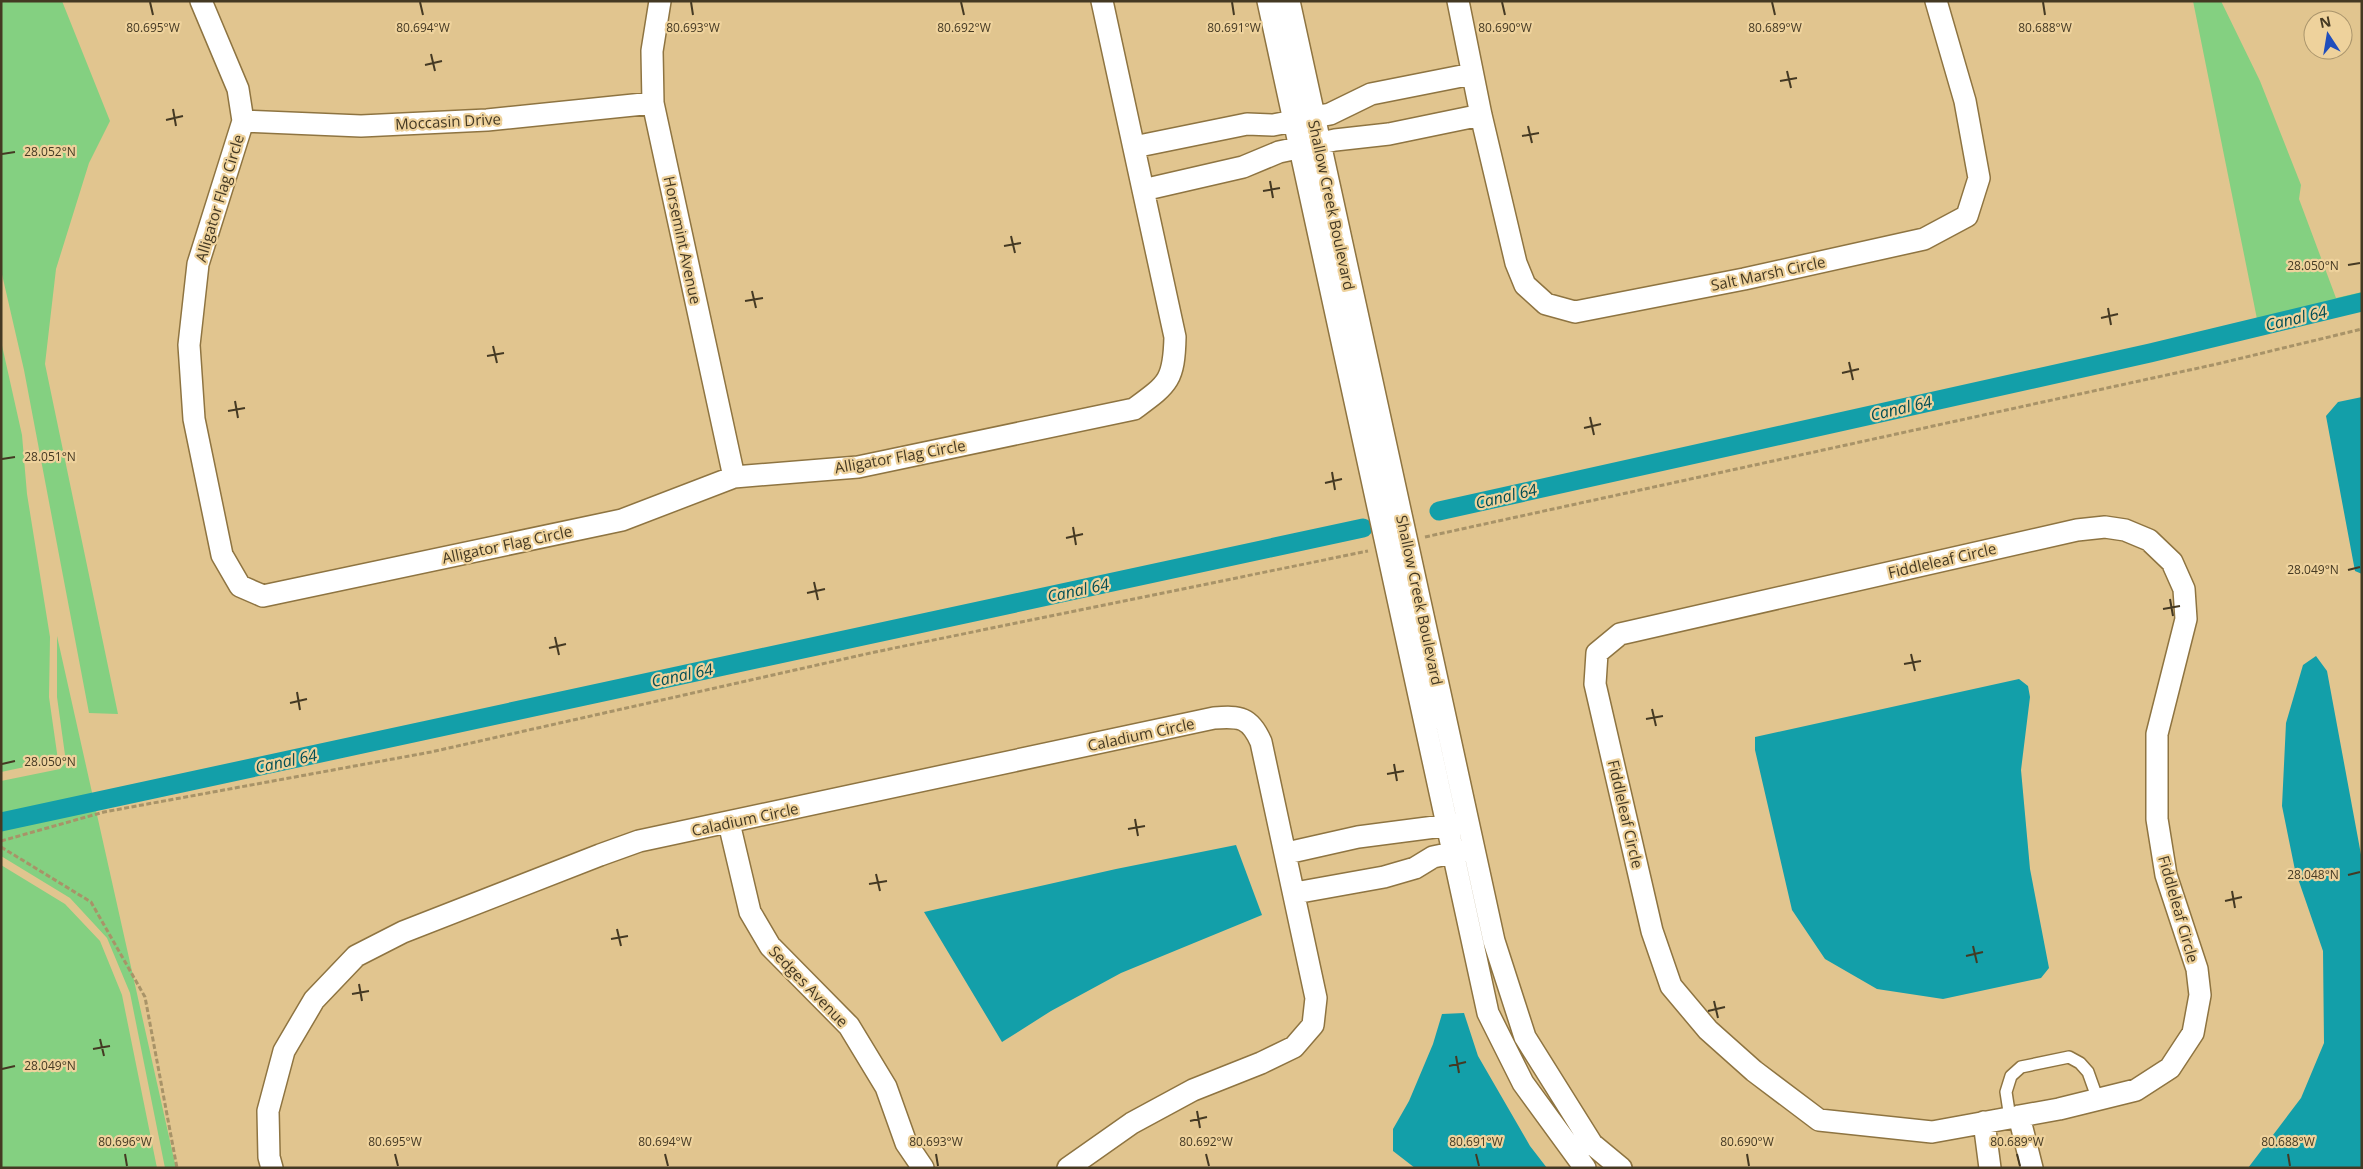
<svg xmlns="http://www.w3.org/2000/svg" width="2363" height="1169" font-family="'Open Sans',sans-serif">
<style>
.green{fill:#84d081}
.water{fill:#139fa9}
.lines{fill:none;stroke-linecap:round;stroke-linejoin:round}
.canal{stroke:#139fa9;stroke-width:19}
.service-casing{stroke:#8e7441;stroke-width:14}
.minor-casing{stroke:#8e7441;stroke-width:24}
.path{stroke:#a89368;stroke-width:3;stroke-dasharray:5 2.5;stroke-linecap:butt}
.service{stroke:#fff;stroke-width:11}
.minor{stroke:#fff;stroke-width:21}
.ticks{fill:none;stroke:#443923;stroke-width:2}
.labels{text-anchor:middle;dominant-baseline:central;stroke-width:4.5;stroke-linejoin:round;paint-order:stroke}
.street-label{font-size:15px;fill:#443923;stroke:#eed29c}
.water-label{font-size:16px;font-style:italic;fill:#044f55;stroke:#eed29c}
.ticks-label{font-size:12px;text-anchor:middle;fill:#443923;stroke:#eed29c;stroke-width:4.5;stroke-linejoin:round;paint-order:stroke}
</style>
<rect width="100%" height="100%" fill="#e1c58f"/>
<path class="green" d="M1,1H62L110,121L89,163L56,269L45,364L118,714L89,713L24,370L1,270Z
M2193,1H2221L2260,81L2301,185L2299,199L2336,298L2362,292V311L2318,319L2306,309L2257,319Z
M1,341L22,435L27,494L50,637L49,697L58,760L1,772Z
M57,636L176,1168H165L130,993L107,938L70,898L1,856V781L60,769L66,762L57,697Z
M1,865L65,904L100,941L122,995L157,1168H1Z"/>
<path class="water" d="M2362,397V574L2355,571L2326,416L2338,402Z
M2316,656L2327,671L2362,860V1168H2248L2301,1098L2324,1043L2323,951L2295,870L2282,806L2286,723L2303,665Z
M2019,679L2028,686L2030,697L2021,770L2030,869L2049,968L2041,978L1943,999L1877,989L1825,959L1792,910L1755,750V737Z
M1236,845L1262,915L1121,973L1051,1011L1002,1042L924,912L1116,869Z
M1464,1013L1478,1056L1530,1146L1547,1168H1415L1393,1151V1129L1409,1101L1433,1044L1442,1014Z"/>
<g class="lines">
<path class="canal" d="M1439,511L2150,353L2362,302
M1,822L1363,528"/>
<defs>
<path id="service" d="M2010,1118L2006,1092L2011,1076L2021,1067L2069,1057L2080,1063L2088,1072L2098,1100"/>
<path id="minor" d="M201,1L238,89L243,121L198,264L189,345L194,419L222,555L240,586L263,596L622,520L734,477L858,467L1134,409C1168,384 1174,381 1175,337L1102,1
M660,1L652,51L653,103L734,477
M1268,1L1488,1013L1523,1083L1585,1168
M1289,1L1494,941L1525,1037L1592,1144L1621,1168
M1458,1L1481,115L1516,263L1525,285L1546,304L1575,312L1744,279L1924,239L1967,216L1979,178L1965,101L1936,1
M243,121L361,126L487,120L653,103
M1134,147L1247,124L1273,125L1330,114L1371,94L1472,74
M1143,190L1243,167L1279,152L1335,140L1389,134L1481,115
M2105,527L2125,530L2149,540L2172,562L2184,589L2186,619L2157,734V819L2166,875L2197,969L2200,995L2193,1033L2170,1068L2136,1090L2059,1109L1932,1132L1819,1120L1754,1071L1708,1030L1671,986L1652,931L1595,684L1597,653L1620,634L2077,530Z
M729,823L750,912L770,946L849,1026L886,1087L906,1143L923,1168
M1287,853L1358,837L1458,824
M1295,893L1384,877L1415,868L1433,857L1466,850
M2019,1116L2032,1168
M1984,1122L1990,1168
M272,1168L269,1157L268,1111L284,1051L314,1000L356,956L403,932L600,855L639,841L1214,718C1240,716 1250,717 1261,742L1316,998L1313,1025L1294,1047L1261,1063L1193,1090L1132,1123L1068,1168"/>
</defs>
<use href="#service" class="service-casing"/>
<use href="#minor" class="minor-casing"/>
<path class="path" d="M1425,537L2217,364L2362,329
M1,841L104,812L431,752L875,652L1368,551
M1,847L91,902L145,997L177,1168"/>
<use href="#service" class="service"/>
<use href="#minor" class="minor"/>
</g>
<path class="ticks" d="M150,2L153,15M420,2L423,15M691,2L693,15M961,2L964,15M1232,2L1234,15M1502,2L1505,15M1772,2L1775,15M2043,2L2045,15M431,54L435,71M425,65L442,61M1787,71L1791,88M1780,81L1797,78M173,109L176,126M166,120L183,116M1528,126L1532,143M1522,136L1539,133M2,154L15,152M1270,181L1273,198M1263,191L1280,188M1011,236L1015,253M1004,246L1021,243M2348,265L2360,263M752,291L756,308M745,301L763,298M2108,308L2111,325M2101,318L2118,314M493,346L497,363M487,356L504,353M1849,362L1853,380M1842,373L1859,369M235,401L238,418M228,411L245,408M1590,417L1594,435M1584,428L1601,424M2,459L15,457M1332,472L1335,490M1325,483L1342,479M1073,527L1076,545M1066,538L1083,534M2348,570L2360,567M814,582L818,600M807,593L825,589M2170,599L2173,616M2163,609L2180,606M555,637L559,655M549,648L566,644M1911,654L1915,671M1904,664L1921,661M297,692L300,710M290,703L307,699M1652,709L1656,726M1646,719L1663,716M2,764L15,761M1394,764L1397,781M1387,774L1404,771M1135,819L1138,836M1128,829L1145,826M876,874L880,891M2348,875L2360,872M869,884L887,881M2232,891L2235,908M2225,901L2242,897M617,929L621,946M611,939L628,936M1973,946L1977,963M1966,956L1983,952M359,984L362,1001M352,994L369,991M1714,1001L1718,1018M1708,1011L1725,1007M100,1039L104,1056M93,1049L110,1046M1456,1056L1459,1073M1449,1066L1466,1062M2,1069L15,1066M1197,1111L1200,1128M1190,1121L1207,1117M125,1154L127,1166M395,1154L398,1166M665,1154L668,1166M936,1154L938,1166M1206,1154L1209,1166M1476,1154L1479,1166M1747,1154L1749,1166M2017,1154L2020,1166M2288,1154L2290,1166"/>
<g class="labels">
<g class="street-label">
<text transform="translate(448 121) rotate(-3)">Moccasin Drive</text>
<text transform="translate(219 198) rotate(-73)">Alligator Flag Circle</text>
<text transform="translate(1332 205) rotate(78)">Shallow Creek Boulevard</text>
<text transform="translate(683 240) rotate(78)">Horsemint Avenue</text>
<text transform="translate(1768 273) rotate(-12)">Salt Marsh Circle</text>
<text transform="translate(900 456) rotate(-10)">Alligator Flag Circle</text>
<text transform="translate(507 544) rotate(-12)">Alligator Flag Circle</text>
<text transform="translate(1942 560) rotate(-13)">Fiddleleaf Circle</text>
<text transform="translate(1420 600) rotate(78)">Shallow Creek Boulevard</text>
<text transform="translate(1141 734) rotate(-12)">Caladium Circle</text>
<text transform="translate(1626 814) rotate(77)">Fiddleleaf Circle</text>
<text transform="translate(745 819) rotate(-12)">Caladium Circle</text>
<text transform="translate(2179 909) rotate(74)">Fiddleleaf Circle</text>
<text transform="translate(809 986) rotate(46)">Sedges Avenue</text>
</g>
<g class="water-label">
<text transform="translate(2296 318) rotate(-13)">Canal 64</text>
<text transform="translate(1901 408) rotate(-13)">Canal 64</text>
<text transform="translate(1506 496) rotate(-13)">Canal 64</text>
<text transform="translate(1078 590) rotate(-12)">Canal 64</text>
<text transform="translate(682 675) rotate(-12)">Canal 64</text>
<text transform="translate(286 761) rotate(-12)">Canal 64</text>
</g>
</g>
<g class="ticks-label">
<text x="153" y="32">80.695°W</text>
<text x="423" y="32">80.694°W</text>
<text x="693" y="32">80.693°W</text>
<text x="964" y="32">80.692°W</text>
<text x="1234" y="32">80.691°W</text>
<text x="1505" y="32">80.690°W</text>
<text x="1775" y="32">80.689°W</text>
<text x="2045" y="32">80.688°W</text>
<text x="50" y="156">28.052°N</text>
<text x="2313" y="270">28.050°N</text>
<text x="50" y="461">28.051°N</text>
<text x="2313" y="574">28.049°N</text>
<text x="50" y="766">28.050°N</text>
<text x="2313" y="879">28.048°N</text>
<text x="50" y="1070">28.049°N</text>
<text x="125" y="1146">80.696°W</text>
<text x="395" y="1146">80.695°W</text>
<text x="665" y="1146">80.694°W</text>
<text x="936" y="1146">80.693°W</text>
<text x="1206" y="1146">80.692°W</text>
<text x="1476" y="1146">80.691°W</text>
<text x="1747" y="1146">80.690°W</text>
<text x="2017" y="1146">80.689°W</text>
<text x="2288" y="1146">80.688°W</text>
</g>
<rect width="2363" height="1169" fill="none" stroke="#443923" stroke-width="5"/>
<g transform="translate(2328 35) rotate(348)"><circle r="24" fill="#eed29c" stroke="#aa956c"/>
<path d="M0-4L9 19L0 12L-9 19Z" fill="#204ebc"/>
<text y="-8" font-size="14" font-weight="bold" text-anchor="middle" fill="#443923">N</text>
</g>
</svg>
